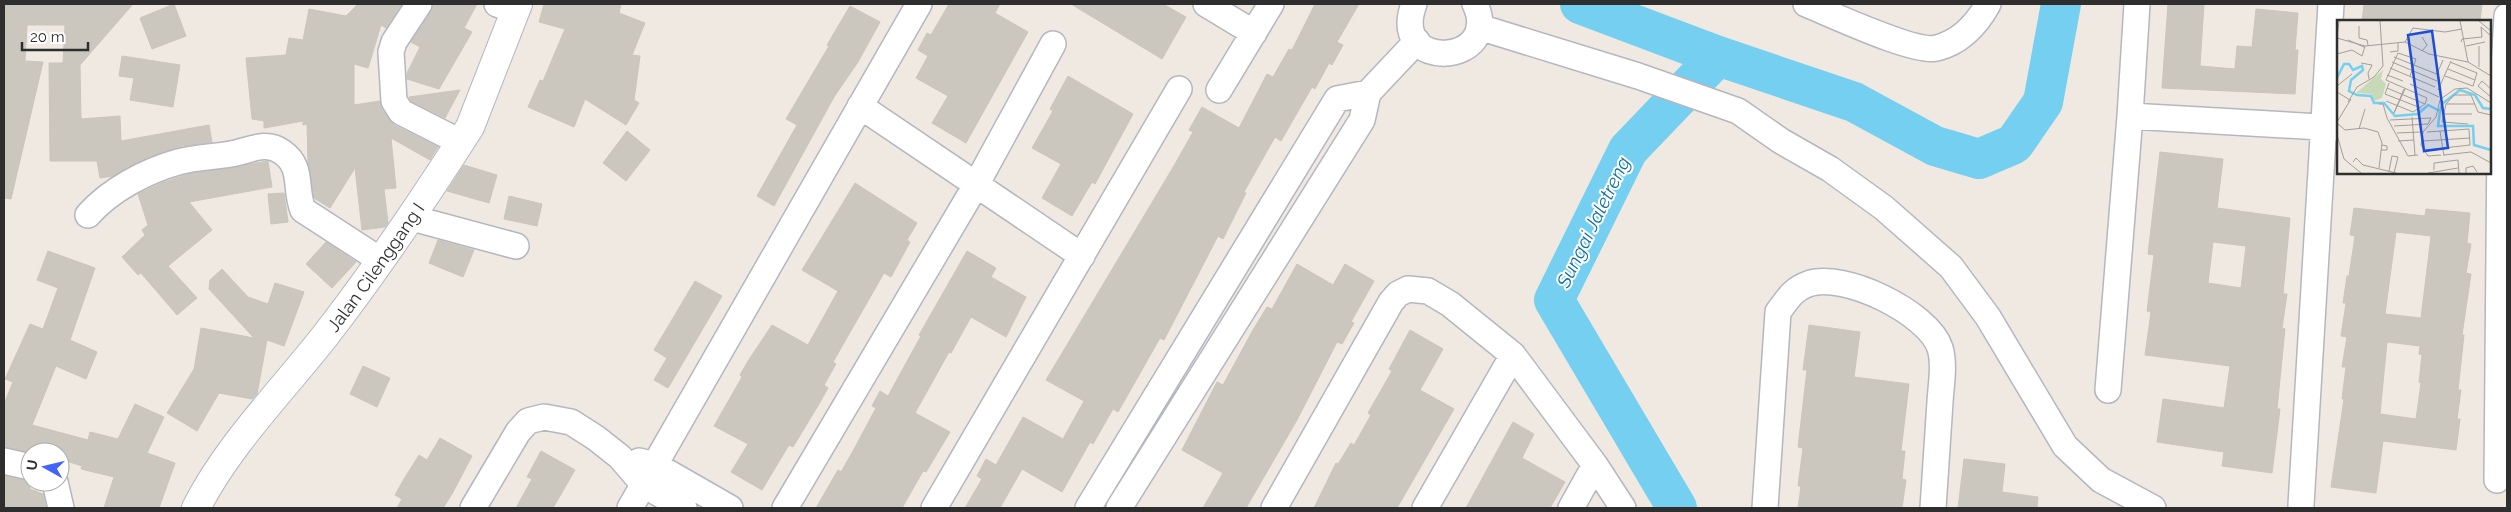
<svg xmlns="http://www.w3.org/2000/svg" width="2511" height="512" font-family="Raleway,sans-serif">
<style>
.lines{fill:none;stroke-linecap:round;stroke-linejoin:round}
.river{stroke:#75cff0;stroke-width:40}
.building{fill:#cbc7bf;stroke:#cbc5ba;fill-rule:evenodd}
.minor-casing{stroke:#b4b7c1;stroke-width:28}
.tertiary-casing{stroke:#b4b7c1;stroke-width:30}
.minor{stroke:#fff;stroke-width:25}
.tertiary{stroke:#fff;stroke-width:28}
.labels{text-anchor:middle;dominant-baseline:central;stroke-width:4;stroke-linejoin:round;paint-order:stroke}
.street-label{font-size:18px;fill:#2e2e2e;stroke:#fff}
.water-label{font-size:19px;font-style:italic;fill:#0d6fa3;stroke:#fff}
.inset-river{fill:none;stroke:#75cff0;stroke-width:2.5}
.inset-road{fill:none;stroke:#a29e99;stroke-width:1}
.view{fill:#1d4ed8;fill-opacity:0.15;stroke:#1d4ed8;stroke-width:2.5}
.inset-edge{fill:none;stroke:#2e2e2e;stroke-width:2.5}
</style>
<rect width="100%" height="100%" fill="#efe9e1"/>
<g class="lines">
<path class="river" d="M1580,4L1718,56L1628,150L1554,300L1677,508
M1718,56L1854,102L1935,146L1979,159L2014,144L2043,102L2061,4"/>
</g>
<path class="building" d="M4,4H133L80,65L81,119L120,116L121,141L209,125L212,142L182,146L162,152L113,176L100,178L97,161H50L49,63H63L65,25H27L25,61L43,62L11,199L4,198Z
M174,4L186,36L152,49L140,18Z
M358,4H402L386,28L381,25L368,68L354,64V105L380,101L382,109L394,125L438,147L430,160L391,138L396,188L384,189L388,223L385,227L362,230L355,168L330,208L314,198L308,164L307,124L303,125V121L264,128V121L252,119L246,58L286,55L289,38L303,40L309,9L346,16Z
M433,4H477L464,28L472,32L439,89L407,79V73L420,47L411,42L431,12Z
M544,4H621L619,13L645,23L632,55L640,56L634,100L639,103L626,125L585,99L574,127L528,107L540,80L543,81L565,29L539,22Z
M949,4H1000L995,13L1028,32L966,143L932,123L948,96L916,78L928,56L918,50L927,33L931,35Z
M1071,4H1163L1186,17L1162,59Z
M1315,4H1359L1337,42L1343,45L1332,65L1329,63L1315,89L1312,87L1281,141L1275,137L1244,192L1246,193L1223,239L1218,236L1164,340L1160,338L1118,412L1113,409L1093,444L1090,442L1062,492L1022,469L1000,508H965L982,479L977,476L986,459L996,465L1023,417L1063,439L1084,401L1046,380L1175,164L1193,132L1189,130L1202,107L1239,128L1267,74L1273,77L1289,49L1292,50Z
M2168,4H2204L2200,66L2235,69L2237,46L2252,47L2256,9L2298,13L2295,50H2298L2295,94L2162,88Z
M2364,4H2482L2480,21H2362Z
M850,6L880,22L858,62L834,97L774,206L757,196L797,125L786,119L829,46L827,45Z
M122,56L180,65L173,107L130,100L134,78L119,76Z
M1068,76L1133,114L1095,184L1092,182L1072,216L1042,198L1061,164L1032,148L1053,111L1050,109Z
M460,90L445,118L411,101L409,97Z
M627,131L650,150L626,181L603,163Z
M2160,152L2223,159L2217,208L2290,218L2283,294H2287L2282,328L2285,329L2277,409H2280L2272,473L2222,466L2224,452L2157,442L2163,399L2224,408L2230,366L2145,355L2151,312L2147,311L2154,255L2148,254ZM2213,242L2246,246L2241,288L2208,283Z
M268,161L272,187L189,202L212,230L168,266L197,298L177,315L141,273L138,275L122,257L145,235L142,230L148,225L138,194L159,184L188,174Z
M464,165L497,175L489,203L447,191Z
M855,183L917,223L907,240L910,242L891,277L884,273L833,362L836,364L824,385L828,388L819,404L793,447L789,445L762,490L731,472L748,444L714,426L742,377L740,375L748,361L772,325L808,345L838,291L802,270Z
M284,193L288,222L271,224L268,194Z
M509,196L542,204L537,226L504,219Z
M2354,208L2425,216L2426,209L2470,213L2467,243L2471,244L2466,273L2471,274L2462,335H2464L2458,390H2461L2457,419H2460L2456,450L2383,441L2376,493L2331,487L2344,399H2342L2346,367H2342L2347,337L2341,336L2346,303H2343L2347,276H2349L2355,236L2350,235ZM2396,232L2431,236L2421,318L2385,314ZM2387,342L2420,346L2419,354L2422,355L2419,382L2421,383L2416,419L2380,414Z
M438,240L474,250L463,277L429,263Z
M326,242L356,262L332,288L306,264Z
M48,251L95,268L70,340L97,352L86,379L56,366L32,425L88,440L90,432L118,439L135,404L164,417L147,453L175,463L159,508H104L114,477L81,469L82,466L60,459V452H30L4,447V404L13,382L5,379L30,324L43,329L58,288L37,280Z
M967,251L996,268L991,277L1026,297L1006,337L971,317L951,353L949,352L915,413L950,432L926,472L923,471L902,508H816L838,470L841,472L853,451L876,408L872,406L880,391L888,396L921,336L919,335Z
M1297,264L1333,285L1345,264L1374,281L1351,322L1354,323L1342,344L1337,342L1297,420L1246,508H1203L1223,473L1182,450L1217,382L1223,385L1253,330L1267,307L1272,309Z
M222,269L248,297L268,304L275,283L304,292L284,346L267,340L257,394L252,399L219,393L197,431L167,413L194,369L201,328L254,338L209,289L210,280Z
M695,281L722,296L668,388L654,380L667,358L654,350Z
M1809,325L1860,332L1854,377L1909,384L1901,451H1905L1902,479L1906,480L1902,508H1798L1801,486H1798L1803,448L1798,447L1807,370H1803Z
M1410,330L1443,349L1420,390L1454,409L1397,508H1314L1336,463L1338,464L1351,443L1354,445L1371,415L1368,413L1392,371L1389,369Z
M363,366L390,378L377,407L350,394Z
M1513,422L1534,434L1522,458L1565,482L1550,508H1466Z
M440,438L472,456L452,494L443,508H397L402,499L395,495L404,479L419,455L427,460Z
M541,451L575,470L553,508H516L532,479L527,477Z
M1964,459L2005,464L2002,492L2038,497L2037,508H1958Z
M4,476L30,481V489L43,494L46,508H4Z"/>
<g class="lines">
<defs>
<path id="minor" d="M419,4L394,42L391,52L394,101L401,112L460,142
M497,4L516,11
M1206,4L1254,33
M1414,4C1388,74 1504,65 1475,4
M1806,4C1831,14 1915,54 1937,48C1960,42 1977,24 1988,4
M1479,27L1638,76L1738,111L1781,141L1830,169L1884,208L1951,267L1988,317L2065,446L2101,480L2153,508
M1219,90L1271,4
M860,106L1082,256
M2130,116L2338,128
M88,215C110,190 146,171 178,162C195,157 214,157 231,154C248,151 266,140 282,152C304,167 294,189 303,210L380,260
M412,218L516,246
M2108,390L2130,116L2137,4
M4,461L30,467
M639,461L655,465L730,508
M2497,480L2500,137L2507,16
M55,482L61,508
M2301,505L2331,4
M473,508L518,432L528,421L544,417L571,422L596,438L620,457L644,485L684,508
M630,508L919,4
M785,508L976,185L1053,44
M934,508L1179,89
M1088,508L1337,99L1368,93
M1119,508L1362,120L1368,93L1417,41
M1274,508L1391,302L1398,294L1408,289L1428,291L1450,304L1513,355L1595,465L1623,508
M1425,508L1513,355
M1571,508L1595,465
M1765,508L1778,312C1787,300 1793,289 1808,284C1843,271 1929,313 1940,348C1945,365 1941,384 1940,402C1938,437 1935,473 1933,508"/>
<g id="tertiary">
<path id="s1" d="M196,508C228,445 281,392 325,336C377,269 424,199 470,127L518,4"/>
</g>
</defs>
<use href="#minor" class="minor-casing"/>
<use href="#tertiary" class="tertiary-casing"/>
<use href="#minor" class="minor"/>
<use href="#tertiary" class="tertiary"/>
</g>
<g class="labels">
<g class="street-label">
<text stroke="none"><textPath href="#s1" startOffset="301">Jalan Cilenggang I</textPath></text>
</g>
<g class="water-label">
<text transform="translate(1593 222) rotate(-64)">Sungai Jaletreng</text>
</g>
</g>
<g transform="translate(2337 20)">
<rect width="154" height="154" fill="#efe9e1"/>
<path d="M46,50L44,59L49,64L45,78L37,81L35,74L19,73Z" fill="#c8d9b8"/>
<path class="inset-river" d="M0,58L7,44H12L16,50L25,46L26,50L14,60L12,71L20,75L34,76L37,83H47L58,96L81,94L91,85L103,91L105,84L123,70L138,75L146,88L154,89M103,91L101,106H136L137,125L154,130"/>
<path class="inset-road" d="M123,1L131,42M142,1L154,11M22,6V18L30,20L31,25M0,17L2,1M0,18L28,26L68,22L92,34L131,42L154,56M11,20L27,27M68,22L76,8L108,12L125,9M124,22L125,19L145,17L144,7L154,16M129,26L148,22M142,26V47M85,31L90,25L85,17M53,32L61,31V23M0,34L15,30L25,36L28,26M57,37L102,55M55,42L100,61M24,43L35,45L31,53L32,59M53,48L98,67M111,49L138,60M100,54L106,40M50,55L66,61M108,56L136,66L140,53L113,42M52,63L48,74L84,88M73,64L102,77M0,66L15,54M50,68L88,84M67,69L57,93L68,69M154,69L145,61L141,66L154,77M101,70L114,41M0,72L13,80M105,78L118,69L130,68L154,83M103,80L99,97L86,112L84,125L91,136L104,135M49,81L76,92L88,84L90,78L49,60L61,33L79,39L73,56M11,82L20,67L37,57L46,46L43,1M42,84H46L50,98L71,136L81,135M109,84H138M107,94H135M75,97L78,135M53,100L94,98L91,104L57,106M0,102L14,79M0,103L8,110L27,108L41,112L45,123L42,148M131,104L105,102L109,84L117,75H134L141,92L154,95M22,109L28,89M103,111L107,136M60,113L84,112M0,115L7,139L24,153M61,121L77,120M86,121L133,118M44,130H50V126L45,125M89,130L133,125L132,109L90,112M107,135L134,132L154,143M16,142L19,138L26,145L59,153M97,150V143L121,140L122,153M52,151L55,136L61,137L57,153M91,153L121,148M129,153V148L136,146L140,152"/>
<path class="view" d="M95,11L111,128L87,131L71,15Z"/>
<rect width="154" height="154" class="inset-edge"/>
</g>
<rect width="2511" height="512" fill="none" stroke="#2e2e2e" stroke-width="10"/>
<g transform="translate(45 467) rotate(278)"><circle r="24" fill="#ffffff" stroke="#ababab"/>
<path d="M0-4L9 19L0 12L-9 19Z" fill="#4264fb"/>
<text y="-8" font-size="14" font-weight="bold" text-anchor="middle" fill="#2e2e2e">U</text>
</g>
<path d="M22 42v8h66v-8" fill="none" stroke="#2e2e2e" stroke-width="2.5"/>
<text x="30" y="42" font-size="15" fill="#2e2e2e" stroke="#ffffff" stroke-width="4" paint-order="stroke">20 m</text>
</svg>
